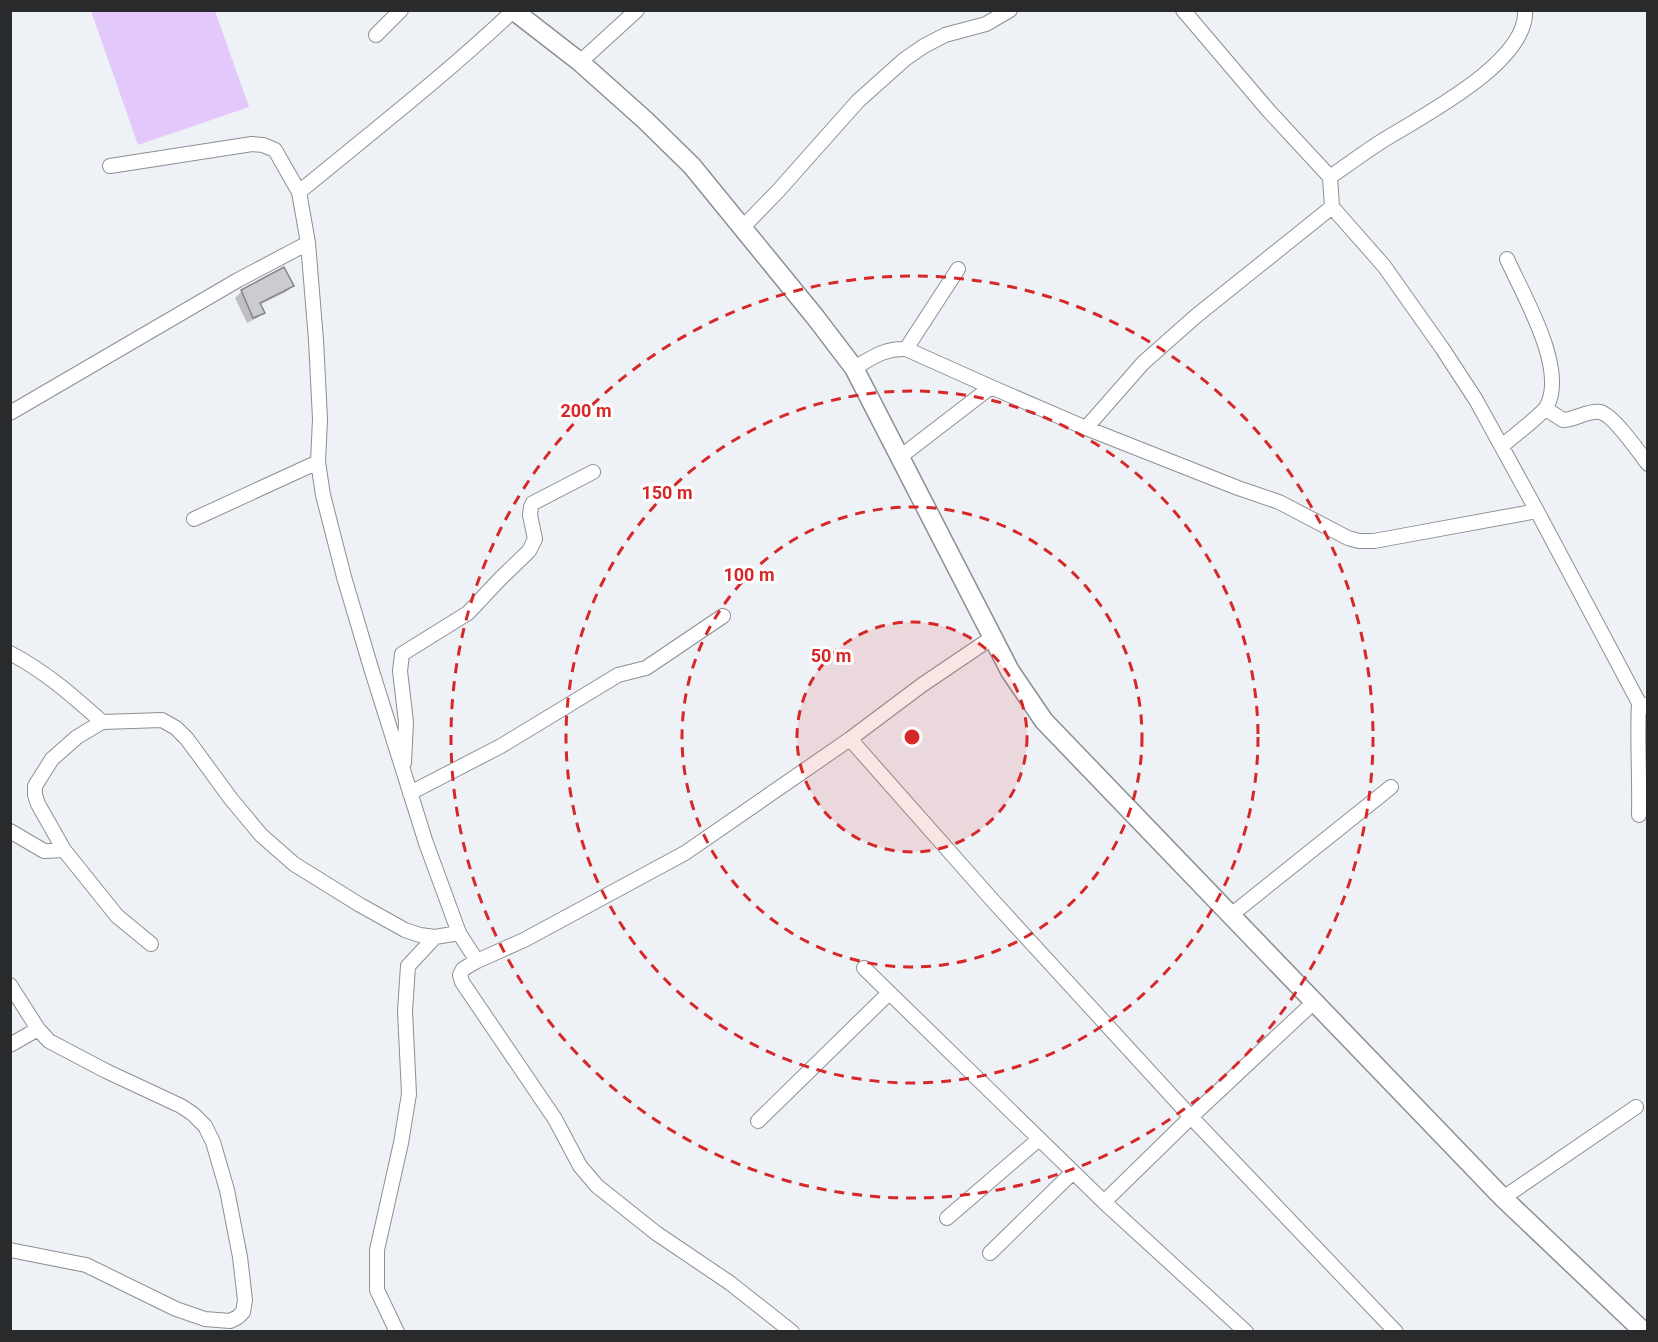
<svg xmlns="http://www.w3.org/2000/svg" width="1658" height="1342" font-family="Roboto,sans-serif">
<style>
.green{fill:#e3c9fb}
.shadow{fill:#0003}
.building{fill:#cbccd1;stroke:#838388;stroke-width:1.5}
.lines{fill:none;stroke-linecap:round;stroke-linejoin:round}
.minor-casing{stroke:#8c8f94;stroke-width:16}
.tertiary-casing{stroke:#8c8f94;stroke-width:21}
.minor{stroke:#fff;stroke-width:14}
.tertiary{stroke:#fff;stroke-width:18}
.ring{fill:none;stroke:#d62828;stroke-width:3;stroke-dasharray:10 8}
.centre{fill:#d62828;stroke:#fefefe;stroke-width:3}
.ring-label{font-size:18px;text-anchor:middle;font-weight:bold;fill:#d62828;stroke:#fefefe;stroke-width:6;stroke-linejoin:round;paint-order:stroke}
</style>
<rect width="100%" height="100%" fill="#eef1f6"/>
<path class="green" d="M91,11H215L249,107L138,145Z"/>
<path class="shadow" d="M283,269L292,286L286,292L259,305L263,312L257,318L247,323L235,298L241,292Z"/>
<path class="building" d="M284,267L294,286L260,303L265,313L253,318L241,290Z"/>
<g class="lines">
<defs>
<path id="minor" d="M1183,10L1268,110L1330,177
M376,35L401,10
M580,62L637,10
M110,166L252,144L263,145L275,150L299,192
M1332,207L1384,266L1442,348L1476,400L1537,511
M743,227L778,191L858,101L905,59L924,46L945,35L986,24L1010,10
M906,349L958,269
M854,368C872,358 884,348 906,349L991,387
M1546,409L1563,420C1575,420 1588,410 1600,412C1612,414 1640,453 1648,464
M10,413L238,280L308,243
M1086,428L1143,363L1196,316L1332,207L1330,177C1346,166 1362,154 1379,143C1418,118 1529,63 1525,10
M1502,446C1512,437 1542,415 1547,406C1567,368 1523,295 1507,259
M900,457L991,387L1086,428L1238,488L1279,502L1348,538L1359,541H1374L1537,511L1639,703L1648,707
M194,519L318,462
M10,653C46,672 73,696 102,722
M850,739L994,902L1191,1117L1396,1332
M404,763L406,722L400,671L402,654L468,613L500,579L529,551L535,539L530,515L531,507L533,503L593,472
M410,793L501,746L618,675L646,668L723,616
M1639,815C1640,777 1637,740 1639,703
M10,831L44,851L64,850
M1231,915L1391,787
M151,944L117,916L64,850L38,804L35,795V786L52,759L77,737L102,722L162,720L176,728L187,739L231,799L261,835L294,864L360,905L405,930L420,935L435,937L459,933
M477,961L459,933L426,843L371,668L344,577L323,495L318,462L320,419L316,340L308,243L299,192C372,132 444,76 513,11
M864,968L1104,1202L1246,1332
M10,985L38,1029L49,1041L106,1071L181,1106L193,1114L205,1126L213,1142L227,1190L240,1257L245,1300L243,1312L238,1317L230,1321L205,1319L176,1309L86,1265L10,1250
M10,1045L38,1029
M758,1121L889,993
M1503,1198L1636,1107
M1104,1202L1191,1117L1314,1002
M947,1218L1039,1139
M990,1253L1073,1172
M397,1332L377,1290V1250L401,1143L409,1094L405,1011L408,966L435,937
M792,1332L730,1283L656,1233L597,1186L580,1166L555,1119L462,982L460,975L463,969L477,961L524,940L685,853L850,739L922,685L993,637"/>
<path id="tertiary" d="M513,10L580,62L645,120L692,166L816,318L854,368L1010,671L1044,721L1503,1198L1644,1332"/>
</defs>
<use href="#minor" class="minor-casing"/>
<use href="#tertiary" class="tertiary-casing"/>
<use href="#minor" class="minor"/>
<use href="#tertiary" class="tertiary"/>
</g>
<circle cx="912" cy="737" r="115" fill="#d62828" fill-opacity=".12"/>
<g class="ring">
<circle cx="912" cy="737" r="115"/>
<circle cx="912" cy="737" r="230"/>
<circle cx="912" cy="737" r="346"/>
<circle cx="912" cy="737" r="461"/>
</g>
<circle cx="912" cy="737" r="9" class="centre"/>
<g class="ring-label">
<text x="586" y="417">200 m</text>
<text x="667" y="499">150 m</text>
<text x="749" y="581">100 m</text>
<text x="831" y="662">50 m</text>
</g>
<rect width="1658" height="1342" fill="none" stroke="#292a2c" stroke-width="24"/>
</svg>
